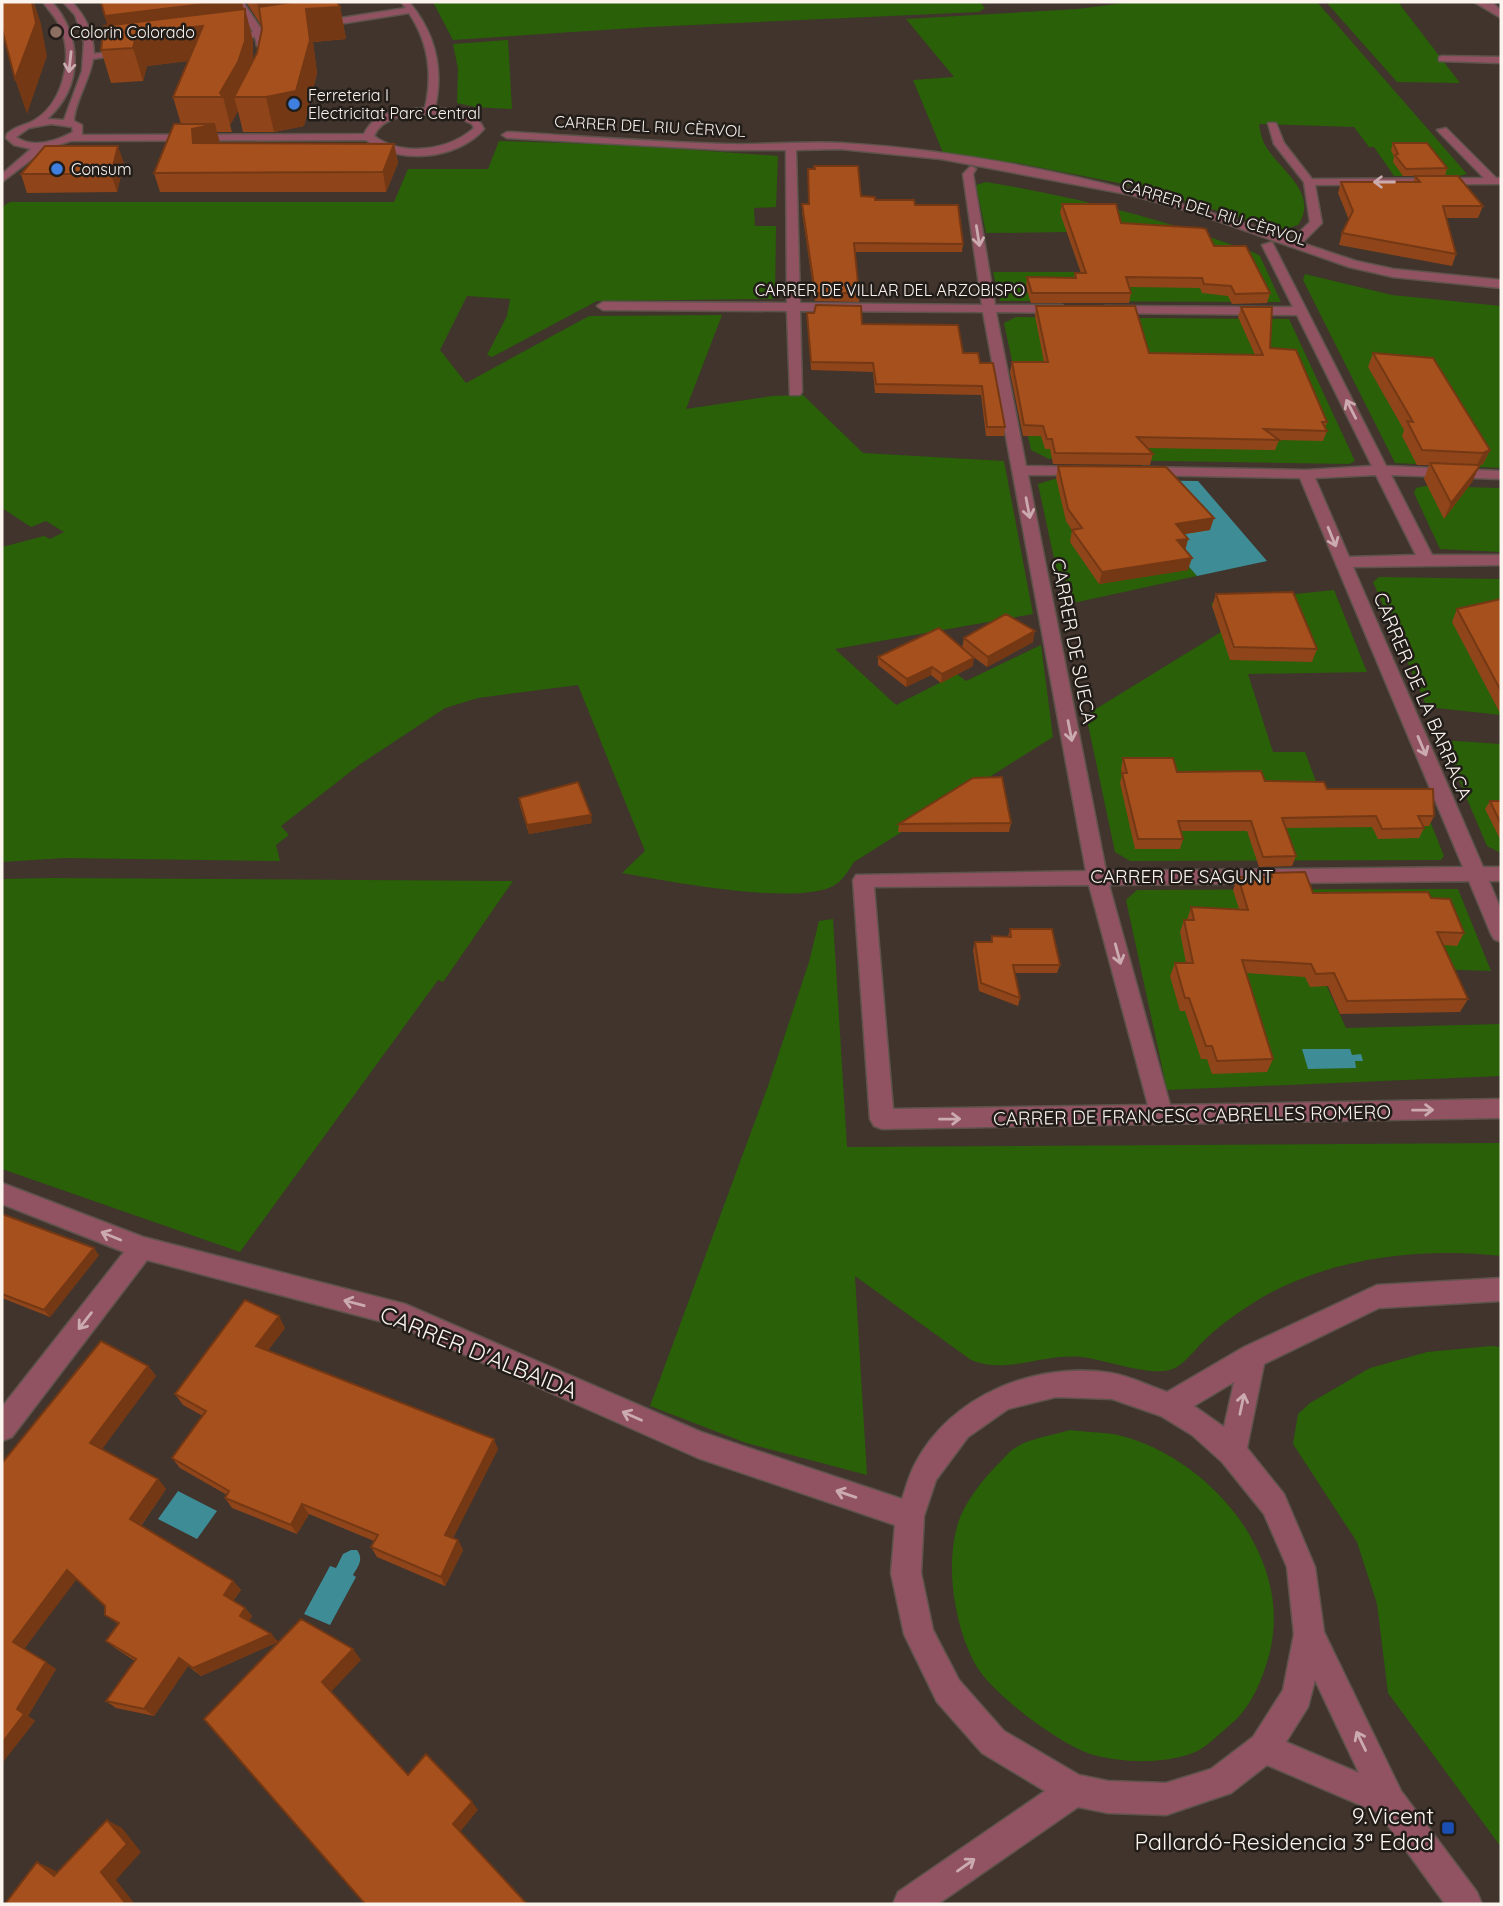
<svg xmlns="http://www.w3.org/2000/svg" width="1503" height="1906" font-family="Quicksand,sans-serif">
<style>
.green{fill:#296008}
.water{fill:#3e8c96}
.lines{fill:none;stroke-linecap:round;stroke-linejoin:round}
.street-casing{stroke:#5e534b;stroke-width:3}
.street{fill:#915262;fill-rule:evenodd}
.wall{fill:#8f4519}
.shaded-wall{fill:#743814}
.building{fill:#a6501d;stroke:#743814;stroke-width:2}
.oneway{stroke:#cbabaf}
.education-dot{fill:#8d6e63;stroke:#221d19;stroke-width:2.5}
.shop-dot{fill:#3f7fe0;stroke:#221d19;stroke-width:2.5}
.transit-dot{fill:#1a4fb4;stroke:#221d19;stroke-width:2.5}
.labels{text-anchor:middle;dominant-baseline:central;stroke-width:5;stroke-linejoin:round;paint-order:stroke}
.far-poi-label{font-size:16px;fill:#faf3ee;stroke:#221d19;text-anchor:start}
.far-street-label{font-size:16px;fill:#faf3ee;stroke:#221d19}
.street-label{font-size:19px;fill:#faf3ee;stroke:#221d19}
.near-street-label{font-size:23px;fill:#faf3ee;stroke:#221d19}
.near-poi-label{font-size:23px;fill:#faf3ee;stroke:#221d19;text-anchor:end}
</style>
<rect width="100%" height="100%" fill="#40342c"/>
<path class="green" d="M433,2H980L985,8L979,12L649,27L453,40Z
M1132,2H1317L1467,174L1459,176H1394L1374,147H1369L1354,127L1259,124C1260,131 1262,140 1265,145C1279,170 1320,193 1298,225L1286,229L1273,228L1144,188L1012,162V165L944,155L913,80L954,77L906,19L1078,9Z
M1326,2H1398L1460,83L1397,82Z
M508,40L512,109L475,107L457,103L458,69L453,44Z
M499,141L625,145L778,156L776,207L754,208L755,226H776L775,299L597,301L492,357L487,355L507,316L510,299L467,296L440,350L466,383L589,316L722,315L686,409L772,396L803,395L863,453L1004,461L1033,614L835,649L896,705L957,674L966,681L1041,645L1053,737L854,862C848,871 843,881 833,886C795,906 666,881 622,873L645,851L578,685L478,698L445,708L359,765L281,826L289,835L276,845L280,861L65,858L2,862V547L44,536L50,539L64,532L46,521L31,527L2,508V207L10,202H394L408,169H488Z
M986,182C1079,197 1167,220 1255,253L1260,256L1281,302L1000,301L993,272H1081L1067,232L986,233L976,185Z
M1305,274L1392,295L1501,306V468L1395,463L1303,280Z
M1016,317L1289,319L1355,461L1349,464L1049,459L1031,450L1004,323Z
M1054,479L1114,480L1197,576L1064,605L1038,484Z
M1425,486L1501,488V552L1440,549L1414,493L1416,488Z
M1379,577L1501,579V715L1427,707L1373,582Z
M1334,590L1367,672L1248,674L1273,752H1305L1320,792L1418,791L1444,856L1441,860L1130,861L1115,852L1086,715L1221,632L1211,603Z
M1442,740L1501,744V853L1487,846Z
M52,878L513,881L443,982L438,980L240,1252L2,1169V879Z
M1458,889L1491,971L1317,965L1346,1028L1501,1024V1076L1167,1090L1126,900L1137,890Z
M833,919L847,1147L1501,1143V1256C1419,1247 1324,1258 1253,1303C1239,1312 1223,1323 1210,1335C1199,1344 1188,1361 1175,1368C1154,1379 1105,1359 1081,1357C1044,1353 1006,1375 971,1360L855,1276L867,1475L746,1443L650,1406L768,1086L809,962L819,921Z
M1491,1346L1501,1347V1847L1388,1693L1377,1604L1357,1542L1293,1444L1298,1414L1310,1403L1370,1368L1427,1352Z
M1070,1430C1086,1432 1103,1432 1118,1435C1209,1457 1293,1556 1270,1651C1264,1676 1252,1707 1231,1724C1220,1733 1206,1748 1193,1753C1162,1764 1125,1763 1094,1755C1061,1746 989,1692 974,1662C954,1623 945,1566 958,1523C965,1502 981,1482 996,1466C1002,1461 1008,1452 1015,1448C1030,1438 1054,1435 1070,1430Z"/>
<path class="water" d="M1114,480L1198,481L1267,561L1197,576Z
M1302,1049H1350L1352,1055L1361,1054L1363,1061H1355L1356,1068L1308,1069Z
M178,1491L217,1511L197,1539L158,1519Z
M351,1550H357C364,1560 358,1566 353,1575L356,1577L330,1625L304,1614L330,1566L336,1568L343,1554Z"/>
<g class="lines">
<defs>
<path id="street" d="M43,2H52C82,36 84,87 47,119L64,120L82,71L84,42L75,15L63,2H72C86,17 93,32 94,54L130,49L135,52L93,59C90,79 74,104 74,121L82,125V135L364,134C375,111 402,109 425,108C433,74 429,43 409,13L263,36L267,46L262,49L257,46L255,37L224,42L219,39L253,32L235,2H243L262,30L406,8L401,2H409C435,33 444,68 435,108C453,110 476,110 484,129C457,160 398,165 366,140L71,141L45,149L2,182V174L31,149L14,145L6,138L7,134C14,127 22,126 31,122C62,107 74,59 61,29C57,18 49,11 43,2ZM429,114L455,116L472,124L474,128C448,151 402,157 374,136C383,115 409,115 429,114ZM51,124L72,127L73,132C56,141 33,149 16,137L29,128Z
M1474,2L1494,4L1501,11V18Z
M1442,56L1501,57V63L1439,61V57Z
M1268,123H1276L1284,143L1312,179L1484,178L1437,130L1446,128L1496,178H1501V184L1315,185L1322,223L1302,243L1356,261L1393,269L1501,280V288L1393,277L1349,267L1192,212L1131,195L941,159L840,149L796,150L800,303L982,305L963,174L971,166L976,169L973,174L995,305H1062L1068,309L1062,313L996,312L1026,466L1086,467L1093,471L1086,475H1028L1106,871L1463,867L1300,478L1143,475L1136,471L1143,467L1306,470L1372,466L1297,315L1108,313L1102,309L1104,306L1293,307L1262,245L1272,242L1386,466L1501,471V479L1391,475L1432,555H1501V565L1353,567L1483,867H1501V881H1489L1501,910V942L1494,939L1491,934L1469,881L1109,885L1170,1105L1501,1099V1118L882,1129L874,1126L870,1119L853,880L856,875L1086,871L983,312L800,311L802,392L800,395H790L787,311L603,310L597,306L603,302L787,303L786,150H725L507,138L502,135L507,132C579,136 652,142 725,144C763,145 803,141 841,143C995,152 1147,189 1292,239L1310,222L1304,182L1274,144ZM1376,475L1416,555L1349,557L1315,478ZM1089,885L1148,1105L893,1109L874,887Z
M2,1183L143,1237L405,1304L701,1432L902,1499C906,1488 909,1475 915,1464C951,1395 1036,1361 1111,1373C1130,1376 1149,1386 1167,1392L1244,1347L1377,1285L1501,1278V1301L1379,1308L1264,1364L1247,1448L1284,1494L1315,1567L1324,1632L1401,1791L1477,1892L1482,1904H1445L1379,1813L1267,1765L1231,1793L1166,1815L1108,1813L1078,1807L938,1904H893L898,1892L1045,1791L982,1753L937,1702L904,1634L891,1573L895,1525L698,1458L402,1327L147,1260L12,1437L2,1441V1407L124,1252L2,1204ZM1234,1382L1224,1427L1194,1406ZM1056,1397L1112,1399L1161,1416L1192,1435L1222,1462L1264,1514L1287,1567L1294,1634L1283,1690L1253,1737L1211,1769L1166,1783L1108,1781L1079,1775L1004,1731L959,1680L933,1630L921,1573L924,1516L936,1480L968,1437L1008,1409ZM1315,1680L1359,1773L1286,1742L1308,1707Z"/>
</defs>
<use href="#street" class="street-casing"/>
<use href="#street" class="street"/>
</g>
<path class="wall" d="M100,2H242L244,9H245L253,41V61L257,53L262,29L261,25L246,2H337L340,7L346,39L313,42L317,73L304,126L274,132H243L238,111L230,125L232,132H217L219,143L394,144L398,163L386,192H160L154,173L181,124L173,97L188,61L147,66L143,81L111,83L101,50L108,26Z
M1393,143L1447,168L1445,176H1403L1393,162L1394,157L1391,150Z
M124,163L117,192L27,193L21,174Z
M1415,176L1483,206L1478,218H1446L1456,254L1452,266L1339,245L1342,233L1349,220L1338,193L1341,182H1413Z
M861,196L875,200L915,205L963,244L962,252H855L859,293V302L815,301L802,212V204Z
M1062,204L1121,223L1214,246L1270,293L1267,303L1232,304L1228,296L1202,293L1200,288L1129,287L1131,293L1129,303H1031L1026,287L1027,277L1074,278L1075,273H1081L1060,213Z
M1036,306L1149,353L1255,355L1238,317L1241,307L1270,348L1327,422L1325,428L1327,431L1323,441L1279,440L1275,450L1147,448L1153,454L1150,465L1053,464L1050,449H1045L1041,436H1023L1010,372L1012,362H1044L1035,316Z
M807,313L862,324L963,353L980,363L1005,427L1004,436H986L981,395L875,393L873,372L811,370Z
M1373,353L1490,450L1483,464L1479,466L1472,482L1444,519L1424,479L1429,465H1417L1402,436L1404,430L1368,367Z
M1058,466L1210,530L1184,534L1188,539L1185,550L1188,570L1099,584L1070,542L1072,530L1066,521L1056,478Z
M1216,594L1317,649L1312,662L1230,660L1212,606Z
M1501,599V715L1452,622L1457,609Z
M964,638L1033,642L987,667L964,650L973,666L941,683L931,675L906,687L878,665V657L962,648Z
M1123,758L1177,772L1327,789L1434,816L1429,826H1422L1424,828L1419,838L1378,839L1372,827L1285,828L1296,856L1292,866L1259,867L1247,831H1181L1183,839L1180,849H1135L1120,783L1122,775L1121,769Z
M519,798L592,823L529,834L520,806Z
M1490,801H1501V841L1485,809Z
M1011,823L1009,832H898L899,824Z
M1271,873L1313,893L1431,898L1464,933L1457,946L1443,945L1468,999L1460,1012L1340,1014L1328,986L1310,987L1305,977L1246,973L1273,1059L1267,1072L1212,1074L1207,1059H1201L1185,1011H1180L1170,976L1175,963H1186L1180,932L1184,920H1187L1191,907L1239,909L1233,890L1238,877H1269Z
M1010,929L1060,965L1057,973H1015L1020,998L1018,1006L979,991L973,950L975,942H991L992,936L1008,937Z
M2,1214L99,1255L50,1317L2,1298Z
M285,1328L268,1350L498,1449L453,1538L458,1540L463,1550L445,1586L377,1557L371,1547L374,1541L309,1514L297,1534L232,1508L225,1498L227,1495L180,1468L172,1458L203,1416L183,1405L175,1394Z
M148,1366L156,1376L102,1449L158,1479L166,1489L141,1526L233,1581L241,1590L233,1601L245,1608L252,1616L249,1621L271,1634L278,1642L201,1676L188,1666L154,1716L116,1708L106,1701L135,1661L115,1648L106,1641L118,1624L105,1615V1606L76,1579L24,1649L56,1669L28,1716L35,1721L2,1763V1463Z"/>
<path class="shaded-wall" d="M32,2H34L41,24L47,56L27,114L15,79Z
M220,2H242L245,16V9L253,41V74L234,97L238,111L230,125L223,97H221L211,58L147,66L143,81L133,48L114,49L105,16Z
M257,2H330L340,7L346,39L313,42L317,73L304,126L274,132L266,97L263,28Z
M215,124L220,143H193L192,129Z
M394,144L398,163L386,192L383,172Z
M118,146L124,163L117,192L111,174Z
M1490,450L1483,464L1476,467L1483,453Z
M1479,467L1472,482L1444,519L1451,503Z
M1214,518L1210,530L1173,536L1176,524Z
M1188,539L1185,551L1177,540Z
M1192,558L1188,570L1099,584L1102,572Z
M1035,631L1033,642L987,667L988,657Z
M974,658L973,666L941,683L942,674Z
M932,667L931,675L906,687L907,679Z
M591,815L592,823L529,834L527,825Z
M94,1248L99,1255L50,1317L44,1310Z
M279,1316L285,1328L263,1357L256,1346Z
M148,1366L156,1376L99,1453L90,1443Z
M494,1439L498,1449L450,1544L445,1535Z
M158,1479L166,1489L139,1528L130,1519Z
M302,1504L309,1514L297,1534L291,1525Z
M458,1540L463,1550L445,1586L441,1577Z
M67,1570L77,1579L23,1650L13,1642Z
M233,1581L241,1590L231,1603L224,1595Z
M245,1608L252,1616L247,1624L240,1616Z
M271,1634L278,1642L201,1676L193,1668Z
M353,1649L361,1660L331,1692L322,1682Z
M179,1658L188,1666L154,1716L144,1709Z
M46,1662L56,1669L28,1716L35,1721L2,1763V1743L17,1709Z
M472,1802L478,1810L460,1832L453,1824Z
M107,1820L122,1828L141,1852L116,1880L135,1904H126L101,1872Z
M37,1862L54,1870L70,1883L54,1876Z"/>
<path class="building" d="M2,2H32L36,23L15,79L2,29Z
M101,2H220L105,16Z
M292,2H337L340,7L306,9L310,40L296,91L266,97H234L257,53L262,29L259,7Z
M245,9V41L238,62L220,93L223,97H173L203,26L137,33L133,48L101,50L104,26Z
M174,124H215L192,129L193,143L394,144L383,172L154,173Z
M1393,143H1427L1447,168L1406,169L1395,155L1398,154Z
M45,146H118L111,174H21Z
M814,166H858L861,196L875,197V200H914L915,205H958L963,244L854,243L859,293H815L802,204H809L808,169H815Z
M1415,176H1458L1483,206H1443L1456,254L1342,233L1353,211L1341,182H1420Z
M1062,204H1116L1121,223L1202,228L1206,229L1214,246H1246L1270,293L1235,294L1231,286L1204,284L1202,278L1126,277L1131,293H1032L1027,277L1076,278L1075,273H1086Z
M816,305L861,306L862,324L958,325L963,353H978L980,363H993L1005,427H987L982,386L876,384L873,363L811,362L807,313H814Z
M1036,306H1135L1149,353L1263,355L1241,307H1272L1270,348L1296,350L1327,422H1322L1327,431L1264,429L1279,440L1137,437L1153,454L1055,453L1052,439H1047L1043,426L1024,425L1012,362H1048Z
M1373,353L1433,358L1490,450L1483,453L1422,450L1407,421L1413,422Z
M1430,463L1478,465L1479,467L1451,503Z
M1058,466L1166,467L1214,518L1176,524L1188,539L1177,540L1192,558L1102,572L1072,530L1082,528L1068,509Z
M1293,592L1317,649L1234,647L1216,594Z
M1501,599V691L1457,609Z
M1006,614L1035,631L988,657L964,638Z
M939,628L974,658L942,674L932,667L907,679L878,657Z
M1123,758H1173L1177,772L1261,771L1265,781L1324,782L1327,789H1433L1434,816H1418L1424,828L1382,829L1376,816L1282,818L1296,856L1263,857L1251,821H1178L1183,839H1138L1122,773H1127Z
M1002,777L1011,823L899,824L973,778Z
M578,782L591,815L527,825L519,798Z
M1490,801H1501V824Z
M1305,872L1313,893L1428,892L1431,898L1450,899L1464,933L1437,932L1468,999L1347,1001L1334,973L1316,974L1311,964L1242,960L1273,1059L1217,1061L1212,1046H1206L1189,998H1185L1175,963H1193L1184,920H1194L1191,907L1248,910L1238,877H1272L1271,873Z
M1010,929H1052L1060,965H1013L1020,998L981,983L975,942H992V936L1011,937Z
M2,1214L94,1248L44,1310L2,1294Z
M245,1300L279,1316L256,1346L494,1439L445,1535L458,1540L441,1577L371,1547L378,1535L302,1504L291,1525L225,1498L229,1491L172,1458L206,1411L175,1394Z
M101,1341L148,1366L90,1443L158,1479L130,1519L233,1581L224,1595L245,1608L240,1616L271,1634L193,1668L179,1658L144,1709L106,1701L136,1659L106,1641L119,1623L105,1615V1606L67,1570L13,1642L46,1662L17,1709L24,1714L2,1743V1463Z
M301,1619L353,1649L322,1682L408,1775L426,1754L472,1802L453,1824L527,1904H365L204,1719Z
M107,1820L127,1844L101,1872L126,1904H5L37,1862L54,1876Z"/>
<defs><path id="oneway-shaft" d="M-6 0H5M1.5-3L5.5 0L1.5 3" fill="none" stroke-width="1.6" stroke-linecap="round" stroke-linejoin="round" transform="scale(1.75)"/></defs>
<g class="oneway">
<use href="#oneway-shaft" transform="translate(70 62) rotate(96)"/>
<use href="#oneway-shaft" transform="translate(1384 182) rotate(180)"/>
<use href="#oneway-shaft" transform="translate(978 236) rotate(81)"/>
<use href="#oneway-shaft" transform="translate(1351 409) rotate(-117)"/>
<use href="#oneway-shaft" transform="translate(1028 508) rotate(79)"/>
<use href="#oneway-shaft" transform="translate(1332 537) rotate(68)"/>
<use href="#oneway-shaft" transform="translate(1070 731) rotate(79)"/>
<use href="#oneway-shaft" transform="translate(1422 746) rotate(67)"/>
<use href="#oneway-shaft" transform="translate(1118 954) rotate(75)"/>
<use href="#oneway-shaft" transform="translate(1423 1110) rotate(-1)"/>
<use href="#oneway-shaft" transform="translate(950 1119) rotate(-1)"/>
<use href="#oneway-shaft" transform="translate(111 1236) rotate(-158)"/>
<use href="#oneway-shaft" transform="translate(354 1303) rotate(-165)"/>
<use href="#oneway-shaft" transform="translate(85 1321) rotate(128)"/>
<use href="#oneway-shaft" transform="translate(1242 1404) rotate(-78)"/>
<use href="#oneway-shaft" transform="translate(632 1416) rotate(-156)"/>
<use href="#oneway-shaft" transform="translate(846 1494) rotate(-161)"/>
<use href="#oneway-shaft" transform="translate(1361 1741) rotate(-116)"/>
<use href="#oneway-shaft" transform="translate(966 1865) rotate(-35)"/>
</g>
<circle class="education-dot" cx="56" cy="32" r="7"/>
<g class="shop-dot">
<circle cx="294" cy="104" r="7"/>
<circle cx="57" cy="169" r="7"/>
</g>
<rect class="transit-dot" x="1441" y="1821" width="14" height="14" rx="3.5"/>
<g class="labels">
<g class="far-poi-label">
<text x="70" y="32">Colorin Colorado</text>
<text x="308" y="95">Ferreteria I<tspan x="308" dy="18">Electricitat Parc Central</tspan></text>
<text x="71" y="169">Consum</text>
</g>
<g class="far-street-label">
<text transform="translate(650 126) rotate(3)">CARRER DEL RIU CÈRVOL</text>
<text transform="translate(1214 212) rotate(17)">CARRER DEL RIU CÈRVOL</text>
<text x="890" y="290">CARRER DE VILLAR DEL ARZOBISPO</text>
</g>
<g class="street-label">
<text transform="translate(1074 641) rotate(79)">CARRER DE SUECA</text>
<text transform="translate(1423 696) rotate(67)">CARRER DE LA BARRACA</text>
<text x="1182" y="876">CARRER DE SAGUNT</text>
<text transform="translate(1192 1115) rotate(-1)">CARRER DE FRANCESC CABRELLES ROMERO</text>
</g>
<g class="near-street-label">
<text transform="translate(479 1352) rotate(22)">CARRER D'ALBAIDA</text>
</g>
<g class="near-poi-label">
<text x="1434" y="1815">9.Vicent<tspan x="1434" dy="26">Pallardó-Residencia 3ª Edad</tspan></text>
</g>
</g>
<rect width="1503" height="1906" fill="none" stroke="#faf3ee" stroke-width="7"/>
</svg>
